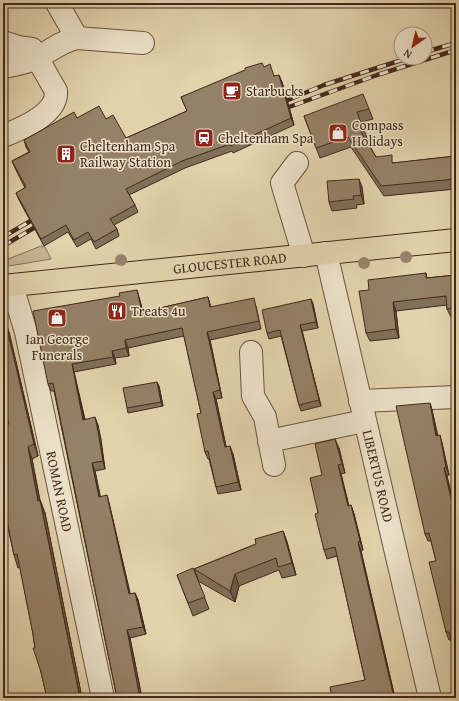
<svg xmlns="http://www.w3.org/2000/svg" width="459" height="701" font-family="'Gentium Book Plus',serif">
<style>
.green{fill:#c7b694;stroke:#846f58}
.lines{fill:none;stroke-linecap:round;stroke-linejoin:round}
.minor-casing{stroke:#6a5340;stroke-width:24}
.major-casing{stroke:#42281b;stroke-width:24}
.minor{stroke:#ece2ca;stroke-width:22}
.major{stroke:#e2d3ad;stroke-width:22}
.rail-casing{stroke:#42281b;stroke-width:4.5}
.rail{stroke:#ece2ca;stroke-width:3;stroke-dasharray:9;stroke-linecap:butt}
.tree{fill:#99846a}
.wall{fill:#806f59;stroke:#42281b}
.shaded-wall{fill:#685a48;stroke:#42281b}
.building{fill:#958167;stroke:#42281b}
.labels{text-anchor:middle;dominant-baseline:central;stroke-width:3;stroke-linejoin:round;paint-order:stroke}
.poi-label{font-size:14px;fill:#42281b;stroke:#ece2ca;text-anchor:start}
.street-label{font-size:14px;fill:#42281b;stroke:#ece2ca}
</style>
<rect width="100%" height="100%" fill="#e2d3ad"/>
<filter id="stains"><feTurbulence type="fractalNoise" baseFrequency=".005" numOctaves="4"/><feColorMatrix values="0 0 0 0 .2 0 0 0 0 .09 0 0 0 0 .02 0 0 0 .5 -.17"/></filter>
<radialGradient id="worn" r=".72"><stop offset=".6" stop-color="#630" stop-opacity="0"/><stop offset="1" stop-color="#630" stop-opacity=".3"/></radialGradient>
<path class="green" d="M41,246L45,247L51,259L3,267V261Z"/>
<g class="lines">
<defs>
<g id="minor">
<path d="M57,3L77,38"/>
<path d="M3,42L18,47L32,49L56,91C58,114 21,129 3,136"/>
<path d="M3,67C15,65 26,63 37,58C50,51 62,41 77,38L143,43"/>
<path d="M297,163L282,183L304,256"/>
<path id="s1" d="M326,253L430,698"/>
<path id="s2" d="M12,286L26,332L103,698"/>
<path d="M251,352L253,396L265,417L274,465"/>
<path d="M360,401L456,397"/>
<path d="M269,441L364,421"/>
</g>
<g id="major">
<path id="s3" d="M3,286L456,240"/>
</g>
</defs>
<use href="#minor" class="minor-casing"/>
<use href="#major" class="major-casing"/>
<use href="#minor" class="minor"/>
<use href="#major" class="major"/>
<defs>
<path id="rail" d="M425,52L456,43
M276,105L324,85L408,58
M278,111L377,75L456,50
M3,237L39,216
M3,246L44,222"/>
</defs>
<use href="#rail" class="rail-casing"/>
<use href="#rail" class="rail"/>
</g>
<g class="tree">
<circle cx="406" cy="257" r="6"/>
<circle cx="121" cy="260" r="6"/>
<circle cx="364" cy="263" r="6"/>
</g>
<path class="wall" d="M264,67L282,82L294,125L233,153L232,151L185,168L129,195L135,205L138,212L114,225L117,229L119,236L96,249L91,239L77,247L68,232L44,246L19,200L16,193L25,188L15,168L12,161L29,152L26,147L24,140L77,118L106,119L126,138L187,111L181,97Z
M369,109L373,119L361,122L368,141H367L376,157L394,163L456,156V189L384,196L351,147L320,158L304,116Z
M362,187L364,204L356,205L357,208L332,211L329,202Z
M426,273L427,278L456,275V317H451L447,309V305L396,311L399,338L370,341L366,333L369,290Z
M139,297L143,312L208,297L211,307L256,306L261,329L210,340L222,398L216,399L226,447L233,454L241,490L218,494L216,487L209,459H208L205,452L201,413L184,336L128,348L129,356L115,358L116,364L74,372L85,419L98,425L105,469L95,471L100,497L109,503L130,594L135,593L138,600L146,634L130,638L142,698H117L54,391H51L48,384Z
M311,299L313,304L318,328L302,331L321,406L301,411L299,405L281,336L269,339L267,333Z
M9,332L38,456L32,459L40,500L45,513L82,698H47L41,672L35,648L33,634L20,567L18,568L14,555L5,513H3V425L9,424Z
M159,386L163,406L128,413L127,408Z
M430,403L432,410L438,436L442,443L449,475L447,476L456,515V657L451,640H449L446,632L436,561L431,541H428L425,534Z
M339,448L345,473L341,474L349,506L351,505L354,514L363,550L361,551L395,698H332L365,680L337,556L327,559L324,550L318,513L322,475Z
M283,531L287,542L296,575L282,578L279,570L239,586L235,602L198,581L209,609L193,616L177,575L198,579L194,569L256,544Z"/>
<path class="shaded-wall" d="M279,75L282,82L294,125L291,118Z
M359,179L362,187L364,204L361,195Z
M137,290L139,297L145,320L142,312Z
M311,299L313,304L318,328L316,322Z
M393,302L396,311L399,338L396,329Z
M5,320L9,332L38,456L34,444Z
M300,325L302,331L321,406L319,400Z
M207,332L210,340L222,398L220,390Z
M125,340L128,348L129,356L126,348Z
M112,351L115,358L116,364L113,357Z
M72,364L74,372L86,427L83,420Z
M157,382L159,386L163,406L161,402Z
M213,392L216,399L228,455L225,447Z
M430,403L432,410L439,444L436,436Z
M95,417L98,425L101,439L105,469L103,461Z
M440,435L442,443L449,475L446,467Z
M335,439L339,448L345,473L342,464Z
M230,446L233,454L241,490L238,482Z
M28,447L32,459L42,513L38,501Z
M92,463L95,471L102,504L99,497Z
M338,465L341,474L351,515L348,506Z
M444,468L447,476L456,515V520Z
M107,495L109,503L132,601L129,594Z
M40,500L45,513L82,698H80Z
M351,505L354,514L363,550L360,541Z
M283,531L287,542L296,575L292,563Z
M358,542L361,551L395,698H394Z
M235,574L239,586L235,602L230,591Z
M135,593L138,600L146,634L143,627Z
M127,630L130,638L142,698H140Z"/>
<path class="building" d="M262,63L264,67L270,64L274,76L279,75L291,118L230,146V144L182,161L126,189L135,205L110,219L117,229L94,242L88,232L74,240L66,225L41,239L16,193L26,187L12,161L30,152L24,140L74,112L77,118L99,106L106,119L113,115L126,138L187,111L181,97L245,70V68Z
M363,94L369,109L357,112L364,131L361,132L376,157L392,155V163L456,156V179L381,186L348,137L316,148L304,116Z
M359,179L361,195L353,196L354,199L329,202L327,181Z
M426,273V278L456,275V308L447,309L446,296L393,302L396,329L366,333L359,291L369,290L368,280Z
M137,290L142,312L208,297L210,307L254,298L259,321L207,332L220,390L213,392L225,447L230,446L238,482L216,487L208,451L205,452L197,414L201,413L182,328L125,340L126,348L112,351L113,357L72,364L83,420L95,417L98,431L103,461L92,463L99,497L107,495L129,594L135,593L143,627L127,630L140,698H117L53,383L48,384L33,311L120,296L119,293Z
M311,299L316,322L300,325L319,400L299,405L280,330L267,333L262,310Z
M3,320H5L34,444L28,447L38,501L40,500L80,698H47L41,672L33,648H35L33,634L17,554L14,555L3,501V425L9,424L3,401Z
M157,382L161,402L127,408L123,388Z
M430,403L436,436L440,435L446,467L444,468L456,520V657L449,632H446L429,562L436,561L429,533L425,534L396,406Z
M335,439L342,464L338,465L348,506L351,505L360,541L358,542L394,698H332L330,687L365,680L335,547L324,550L315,514L318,513L310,478L322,475L315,444Z
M283,531L292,563L278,567L276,558L235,574L230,591L194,569L256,544L255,539Z
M193,568L205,597L188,603L177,575Z"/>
<defs>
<symbol id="cafe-square" viewBox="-11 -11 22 22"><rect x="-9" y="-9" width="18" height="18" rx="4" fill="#8f2418" stroke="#ece2ca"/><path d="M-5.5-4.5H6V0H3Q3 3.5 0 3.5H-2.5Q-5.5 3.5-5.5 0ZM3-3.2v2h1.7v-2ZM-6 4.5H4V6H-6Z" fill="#fff"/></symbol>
<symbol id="shop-square" viewBox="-11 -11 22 22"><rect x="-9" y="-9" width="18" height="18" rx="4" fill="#8f2418" stroke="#ece2ca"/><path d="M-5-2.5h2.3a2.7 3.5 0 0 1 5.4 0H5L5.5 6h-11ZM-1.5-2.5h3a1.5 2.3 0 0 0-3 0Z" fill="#fff"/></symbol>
<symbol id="station-square" viewBox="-11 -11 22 22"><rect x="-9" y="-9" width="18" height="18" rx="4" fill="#8f2418" stroke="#ece2ca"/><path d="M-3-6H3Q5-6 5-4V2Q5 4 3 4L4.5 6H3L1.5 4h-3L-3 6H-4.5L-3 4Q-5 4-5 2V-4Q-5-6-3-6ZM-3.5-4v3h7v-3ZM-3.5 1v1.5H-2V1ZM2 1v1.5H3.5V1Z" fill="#fff"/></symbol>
<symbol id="building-square" viewBox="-11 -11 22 22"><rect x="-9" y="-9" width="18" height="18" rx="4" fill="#8f2418" stroke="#ece2ca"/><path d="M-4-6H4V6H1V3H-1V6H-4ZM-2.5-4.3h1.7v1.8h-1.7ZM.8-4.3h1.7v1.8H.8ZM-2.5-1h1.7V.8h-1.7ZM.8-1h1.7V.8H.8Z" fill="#fff"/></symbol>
<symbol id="restaurant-square" viewBox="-11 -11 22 22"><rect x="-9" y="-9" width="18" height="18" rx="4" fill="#8f2418" stroke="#ece2ca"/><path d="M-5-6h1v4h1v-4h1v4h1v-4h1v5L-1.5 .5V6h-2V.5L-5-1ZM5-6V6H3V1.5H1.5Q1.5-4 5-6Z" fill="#fff"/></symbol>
</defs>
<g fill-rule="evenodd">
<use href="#cafe-square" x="221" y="80" width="22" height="22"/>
<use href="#shop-square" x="327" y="122" width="22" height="22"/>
<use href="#station-square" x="193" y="127" width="22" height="22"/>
<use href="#building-square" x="55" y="143" width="22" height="22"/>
<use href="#restaurant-square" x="106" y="300" width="22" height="22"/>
<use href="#shop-square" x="46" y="307" width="22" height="22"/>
</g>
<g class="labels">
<g class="poi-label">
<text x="246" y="91">Starbucks</text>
<text x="352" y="125">Compass<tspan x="352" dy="16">Holidays</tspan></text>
<text x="218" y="138">Cheltenham Spa</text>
<text x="80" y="146">Cheltenham Spa<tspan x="80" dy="16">Railway Station</tspan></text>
<text x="131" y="311">Treats 4u</text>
<text x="57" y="339" text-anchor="middle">Ian George<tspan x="57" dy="16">Funerals</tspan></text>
</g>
<g class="street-label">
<text stroke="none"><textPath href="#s3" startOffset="228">GLOUCESTER ROAD</textPath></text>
<text stroke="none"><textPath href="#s1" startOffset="229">LIBERTUS ROAD</textPath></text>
<text stroke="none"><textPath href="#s2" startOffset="211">ROMAN ROAD</textPath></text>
</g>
</g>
<rect width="459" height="701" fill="none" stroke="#e2d3ad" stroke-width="16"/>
<rect x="4" y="4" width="451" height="693" fill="none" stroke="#42281b" stroke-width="2"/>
<rect x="8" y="8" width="443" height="685" fill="none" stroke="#42281b"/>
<g transform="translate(413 46) rotate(214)"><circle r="19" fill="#ece2ca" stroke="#a89884"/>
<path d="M0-3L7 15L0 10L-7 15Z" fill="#8f2418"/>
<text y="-6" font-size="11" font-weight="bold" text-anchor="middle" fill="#42281b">N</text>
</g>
<rect width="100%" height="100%" filter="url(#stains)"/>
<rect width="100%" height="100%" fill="url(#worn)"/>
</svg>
